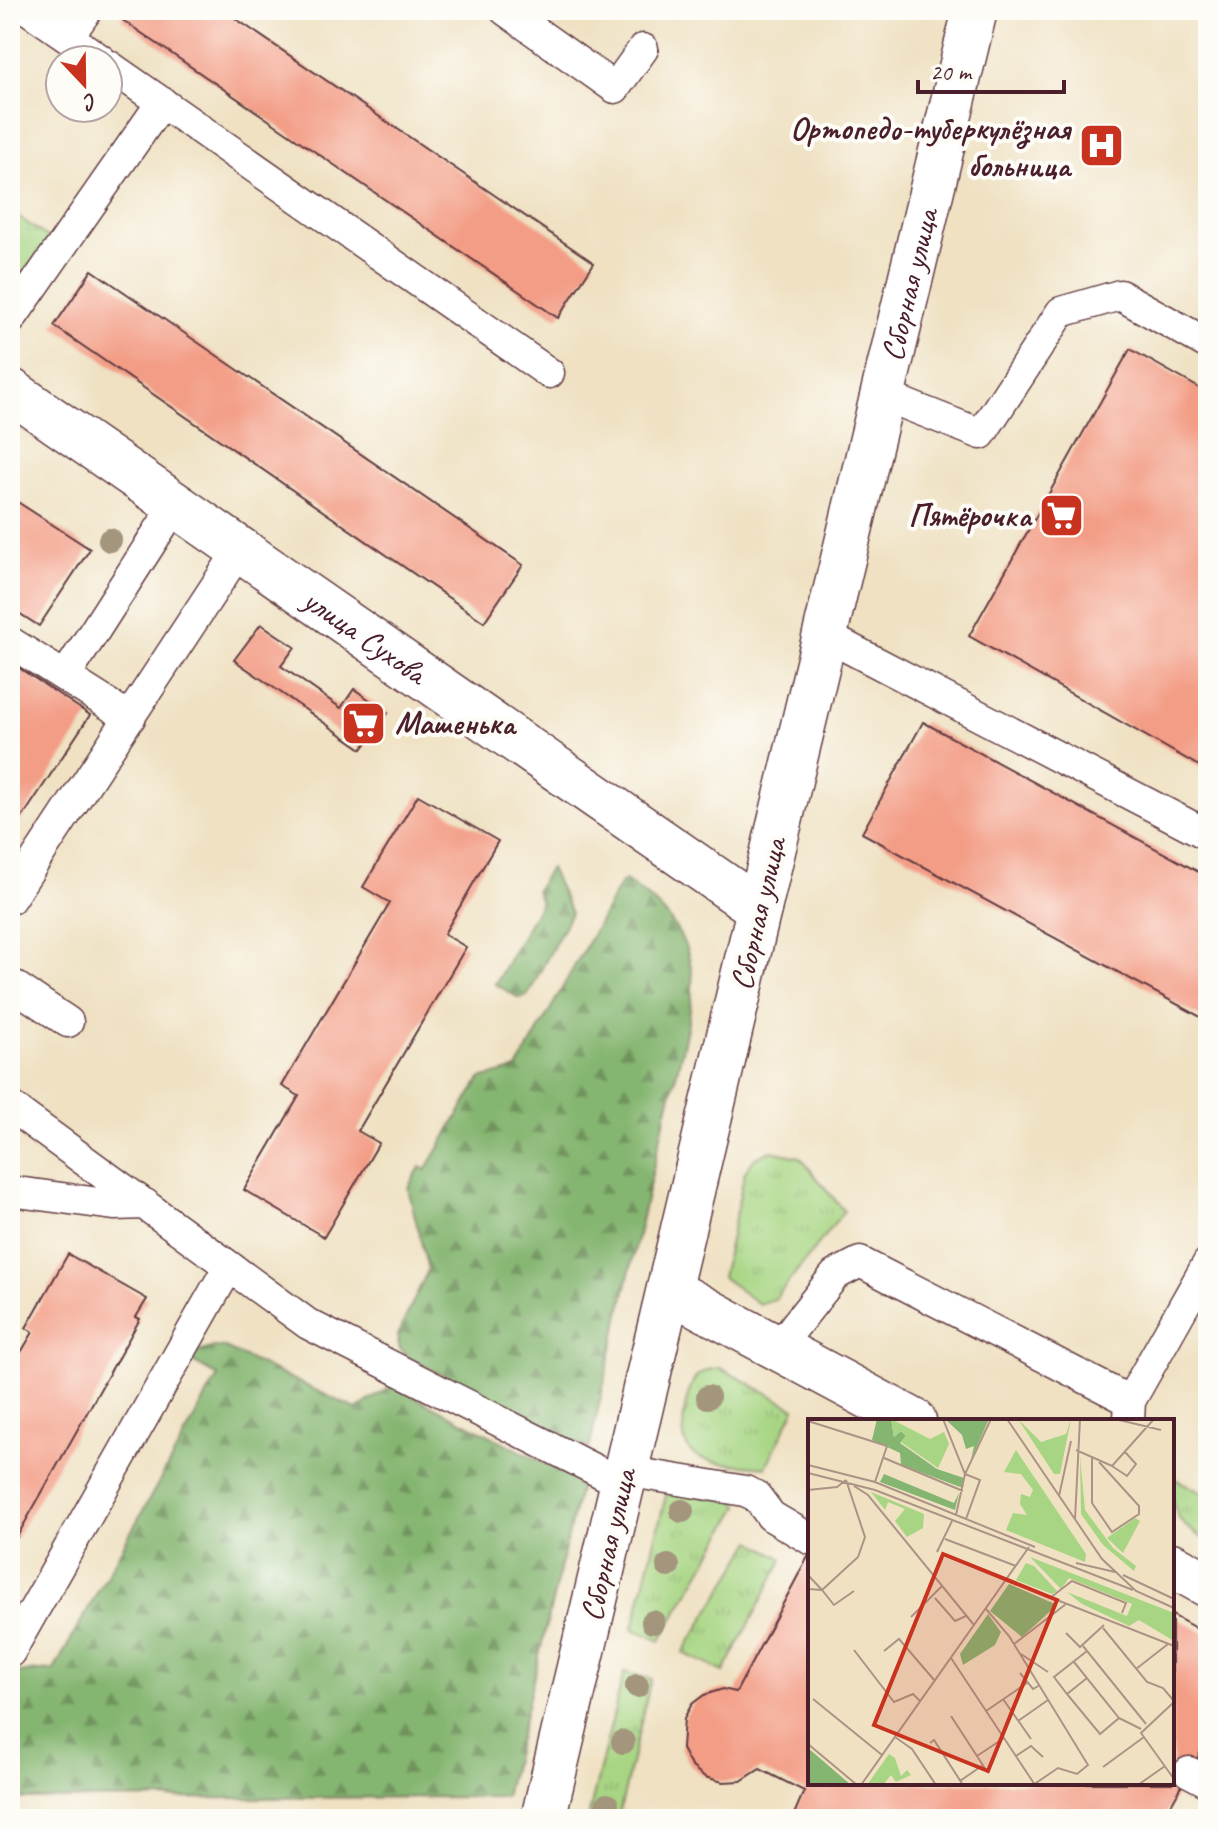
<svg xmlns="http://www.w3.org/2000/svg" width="1218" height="1829" font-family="Caveat,sans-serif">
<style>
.grass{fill:url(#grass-tufts);stroke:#787a57;stroke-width:2}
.forest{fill:url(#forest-firs);stroke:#686a4e;stroke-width:2}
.building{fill:#f39d86}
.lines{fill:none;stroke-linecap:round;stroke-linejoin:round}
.service-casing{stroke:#633c42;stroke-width:33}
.minor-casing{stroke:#633c42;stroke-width:47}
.tertiary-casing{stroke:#633c42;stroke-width:47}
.service{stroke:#fff;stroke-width:30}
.minor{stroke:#fff;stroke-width:44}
.tertiary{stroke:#fff;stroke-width:44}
.tree{fill:#a4957d}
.labels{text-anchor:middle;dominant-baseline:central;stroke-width:8;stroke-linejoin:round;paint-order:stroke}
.poi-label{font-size:32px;font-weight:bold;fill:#4a1f2b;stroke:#fdfcf7;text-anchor:end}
.street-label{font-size:32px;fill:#4a1f2b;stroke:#fdfcf7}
.inset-road{fill:none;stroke:#ad9386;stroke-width:2}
.view{fill:#c8321e;fill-opacity:0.15;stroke:#c8321e;stroke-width:4}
.inset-edge{fill:none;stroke:#4a1f2b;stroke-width:4}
</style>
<defs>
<pattern id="grass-tufts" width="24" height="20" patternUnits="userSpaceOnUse" patternTransform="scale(2)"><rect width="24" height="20" fill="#a7d583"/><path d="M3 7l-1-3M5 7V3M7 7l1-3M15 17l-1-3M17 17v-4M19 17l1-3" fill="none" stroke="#91b671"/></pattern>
<pattern id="forest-firs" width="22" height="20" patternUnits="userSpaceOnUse" patternTransform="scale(2)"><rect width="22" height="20" fill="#85b671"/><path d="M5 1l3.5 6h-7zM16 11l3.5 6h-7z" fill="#6f935d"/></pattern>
</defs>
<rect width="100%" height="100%" fill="#fdfcf7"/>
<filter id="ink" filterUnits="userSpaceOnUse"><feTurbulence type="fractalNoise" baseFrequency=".0125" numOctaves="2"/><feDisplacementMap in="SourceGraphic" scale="16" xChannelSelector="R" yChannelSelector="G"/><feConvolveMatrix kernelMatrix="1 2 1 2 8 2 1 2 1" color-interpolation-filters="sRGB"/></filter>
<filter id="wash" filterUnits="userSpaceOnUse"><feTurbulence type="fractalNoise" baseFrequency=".006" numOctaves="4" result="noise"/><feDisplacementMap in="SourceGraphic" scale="32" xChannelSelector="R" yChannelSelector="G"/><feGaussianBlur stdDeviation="1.8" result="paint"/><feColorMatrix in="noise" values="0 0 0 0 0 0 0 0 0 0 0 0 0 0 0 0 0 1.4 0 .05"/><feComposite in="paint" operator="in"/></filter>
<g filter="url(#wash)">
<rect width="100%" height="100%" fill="#efe1c2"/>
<path class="grass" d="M17,216L49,238L10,294V226Z
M771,1151L800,1157L844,1211L775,1299L759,1304L722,1277L745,1172L755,1158Z
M720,1368L795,1408L766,1467C746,1464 708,1466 692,1453C676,1440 685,1390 697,1376C703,1370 712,1369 720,1368Z
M1172,1477L1208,1496V1541C1176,1524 1172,1514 1172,1477Z
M677,1493L737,1501L739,1506L660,1641L633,1629L666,1495Z
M752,1541L783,1559L724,1672L683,1653Z
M624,1672L651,1679L618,1819L588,1818Z"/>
<path class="forest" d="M550,868L571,913L528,995L519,998L495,984L541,902L536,890Z
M625,881C661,903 688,932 692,975C695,1012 674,1080 665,1118C639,1228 614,1338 589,1449L409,1358L400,1349L397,1336L428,1270L408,1188L420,1167L426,1170L480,1079L517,1069L621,883Z
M214,1347L225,1348L356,1409L393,1386L581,1482L505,1797L10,1799V1688L18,1673L54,1670L218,1376L189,1360L192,1354Z"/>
<g id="blocks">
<path class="building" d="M127,10H223L594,263L558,318L121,19Z
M597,10H624L615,23Z
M92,270L523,565L484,622L54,326Z
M1130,349L1208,393V771L969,636Z
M10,497L90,549L39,626L17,612L10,623Z
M261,624L295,647L281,666L341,708L354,689L388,713L362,749L234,660Z
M10,662L90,715L10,836Z
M923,722L1208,877V1021L862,833Z
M418,795L498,841L444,934L466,947L358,1131L379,1143L324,1237L244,1190L299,1096L282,1086L390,903L363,887Z
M68,1254L147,1299L136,1317L140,1319L10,1549V1371L33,1332L26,1328Z
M810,1553V1783H1172V1615L1208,1635V1739L1163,1819H792L804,1791L760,1769L741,1781L723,1782L705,1777L691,1766L682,1749L684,1718L692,1704L704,1695L723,1689L736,1692Z"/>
</g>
</g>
<g filter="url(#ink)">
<use href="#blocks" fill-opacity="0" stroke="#633c42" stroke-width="2"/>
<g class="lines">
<defs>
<path id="service" d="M29,10L101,60
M505,10L615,88L643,49
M68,37L87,10
M108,65L549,373
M10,320L162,102
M882,395L981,434L1061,312L1120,295L1208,344
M824,635L1208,835
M10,642L130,718
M65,677L176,504
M10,899L240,549
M10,983L68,1022
M10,1106L308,1324L623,1484
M10,1191L114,1205L145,1204
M779,1346L835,1275L860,1262L1130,1401
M1129,1419L1130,1401L1208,1263
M625,1471L745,1491L756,1496L771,1516L810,1539
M10,1652L229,1266
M1189,1772L1208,1782"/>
<g id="minor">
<path id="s1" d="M759,909L975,10"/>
<path d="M669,1290L914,1421"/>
<path d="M1172,1565L1208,1585"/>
</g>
<g id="tertiary">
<path id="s2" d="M10,390L759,909L543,1819"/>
</g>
</defs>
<use href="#service" class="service-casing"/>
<use href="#minor" class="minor-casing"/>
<use href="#tertiary" class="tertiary-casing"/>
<use href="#service" class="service"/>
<use href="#minor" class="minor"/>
<use href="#tertiary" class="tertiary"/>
</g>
<g class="tree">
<circle cx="110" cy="540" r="12"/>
<circle cx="708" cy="1397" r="12"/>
<circle cx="682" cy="1511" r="12"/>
<circle cx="668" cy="1566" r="12"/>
<circle cx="653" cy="1622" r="12"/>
<circle cx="637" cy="1686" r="12"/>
<circle cx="623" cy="1742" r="12"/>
<circle cx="607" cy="1805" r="12"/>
</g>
</g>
<defs>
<symbol id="hospital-square" viewBox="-11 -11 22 22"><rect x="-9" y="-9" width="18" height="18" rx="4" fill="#c8321e" stroke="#fdfcf7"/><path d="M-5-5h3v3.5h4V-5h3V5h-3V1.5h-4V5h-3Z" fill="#fff"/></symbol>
<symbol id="supermarket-square" viewBox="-11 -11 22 22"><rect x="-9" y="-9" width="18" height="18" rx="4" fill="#c8321e" stroke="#fdfcf7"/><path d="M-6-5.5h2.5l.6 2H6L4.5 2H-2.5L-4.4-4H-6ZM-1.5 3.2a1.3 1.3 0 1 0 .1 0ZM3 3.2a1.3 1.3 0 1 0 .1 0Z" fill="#fff"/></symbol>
</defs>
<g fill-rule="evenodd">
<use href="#hospital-square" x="1076" y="120" width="51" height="51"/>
<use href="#supermarket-square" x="1036" y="490" width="51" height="51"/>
<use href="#supermarket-square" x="338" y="698" width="51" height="51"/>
</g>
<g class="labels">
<g class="poi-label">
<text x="1070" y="128">Ортопедо-туберкулёзная<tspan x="1070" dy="37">больница</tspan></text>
<text x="1031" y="515">Пятёрочка</text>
<text x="395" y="723" text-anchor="start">Машенька</text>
</g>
<g class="street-label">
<text stroke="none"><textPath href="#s1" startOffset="642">Сборная улица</textPath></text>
<text stroke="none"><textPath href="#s2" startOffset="432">улица Сухова</textPath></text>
<text transform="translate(758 914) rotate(-77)">Сборная улица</text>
<text transform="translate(608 1545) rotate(-77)">Сборная улица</text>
</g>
</g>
<g transform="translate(808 1419)">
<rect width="366" height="366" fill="#efe1c2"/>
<path d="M210,0L233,23L258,15L263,0L252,55H246ZM208,31L278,135L277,143L198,111L205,94L219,96L212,85L213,75L222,78L225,71L213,55L196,53ZM272,37L277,91L305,129L328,147L326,152L295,126L273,95ZM63,73L116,95L115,109L99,118L87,102L97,90L80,83L77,91ZM327,99L332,102L315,134L299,119ZM222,138L366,194V222L331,201L321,207L274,185L259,173L319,197L324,185L261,159L253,170ZM218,144L226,147L249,172L244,175L208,161ZM81,335L87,339L93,357L99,351L103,356L88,363L83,356L75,366H59Z" fill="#a7d583"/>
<path d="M69,0H83L86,18L93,12L98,17L92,24L129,50L156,59L155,69L93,46L92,34L64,21ZM137,0H181L163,41L166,27L158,30L154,16ZM76,55L146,84L151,74L147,91L72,63ZM201,165L249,186L214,218L182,192ZM180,195L193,213L187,226L155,246L152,235ZM0,329L43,366H0Z" fill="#85b671"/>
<path d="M83,0L122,20L136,13L141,25L130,49L93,23L98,17L93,12L86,18Z" fill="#a7d583"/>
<path class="inset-road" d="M135,0L157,55L172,61L158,100M199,0L294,140L328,172L366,189M307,0L353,11M0,2L79,27L67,63M268,31L304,47L346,0M284,37V84L304,113L331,95V87L291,43M76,39L155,72M0,46L67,63L227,128M304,47L319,57L328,45L317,33M0,54L67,71L325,171M46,67L60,76L166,206M0,71L29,68L38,61M251,77L263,22M148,96L157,55L183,0M267,100L272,0M137,120L208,147M129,133L144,102M268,144L307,153M0,156L14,171L50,138L57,118L38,61M315,156L366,180M198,161L366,227M0,170L14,171L26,186L46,172M127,179L147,202L158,197M242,179L264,162L318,184L314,194M178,190L201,217L280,346L269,355L250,349L225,366M103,198L134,167M295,209L339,263L355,269L366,282M258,214L272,228L296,206M206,225L258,185M275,227L338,305M46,231L86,283L105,275L112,282M76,232L91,220L127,262M213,235L240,253M143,239L227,366M328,250L360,225M212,254L225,270L232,266M279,259L259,275L246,258L279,232M259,275L292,315L311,299L266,243M5,280L74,336M195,280L223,320M366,283L333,314L366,360M178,292L219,264M143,297L180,354M311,299L333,310M210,302L240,281M87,318L104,330L128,366M122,324L126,321L155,366M0,325L49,366M169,337L196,319M208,337L223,327L235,338M295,348L336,318M152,362L175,346M53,366L221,128M330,366L357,347"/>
<path class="view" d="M135,135L249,181L180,352L66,306Z"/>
<rect width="366" height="366" class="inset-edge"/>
</g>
<rect width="1218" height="1829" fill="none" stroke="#fdfcf7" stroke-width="40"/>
<g transform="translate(84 84) rotate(158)"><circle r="38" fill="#fdfcf7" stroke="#b5a4a5" stroke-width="2"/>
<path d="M0-6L14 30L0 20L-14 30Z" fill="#c8321e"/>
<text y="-12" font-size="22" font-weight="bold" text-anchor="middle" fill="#4a1f2b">С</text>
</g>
<path d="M918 80v12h146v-12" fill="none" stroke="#4a1f2b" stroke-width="4"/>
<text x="930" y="80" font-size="24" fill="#4a1f2b" stroke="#fdfcf7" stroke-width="6" paint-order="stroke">20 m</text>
</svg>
